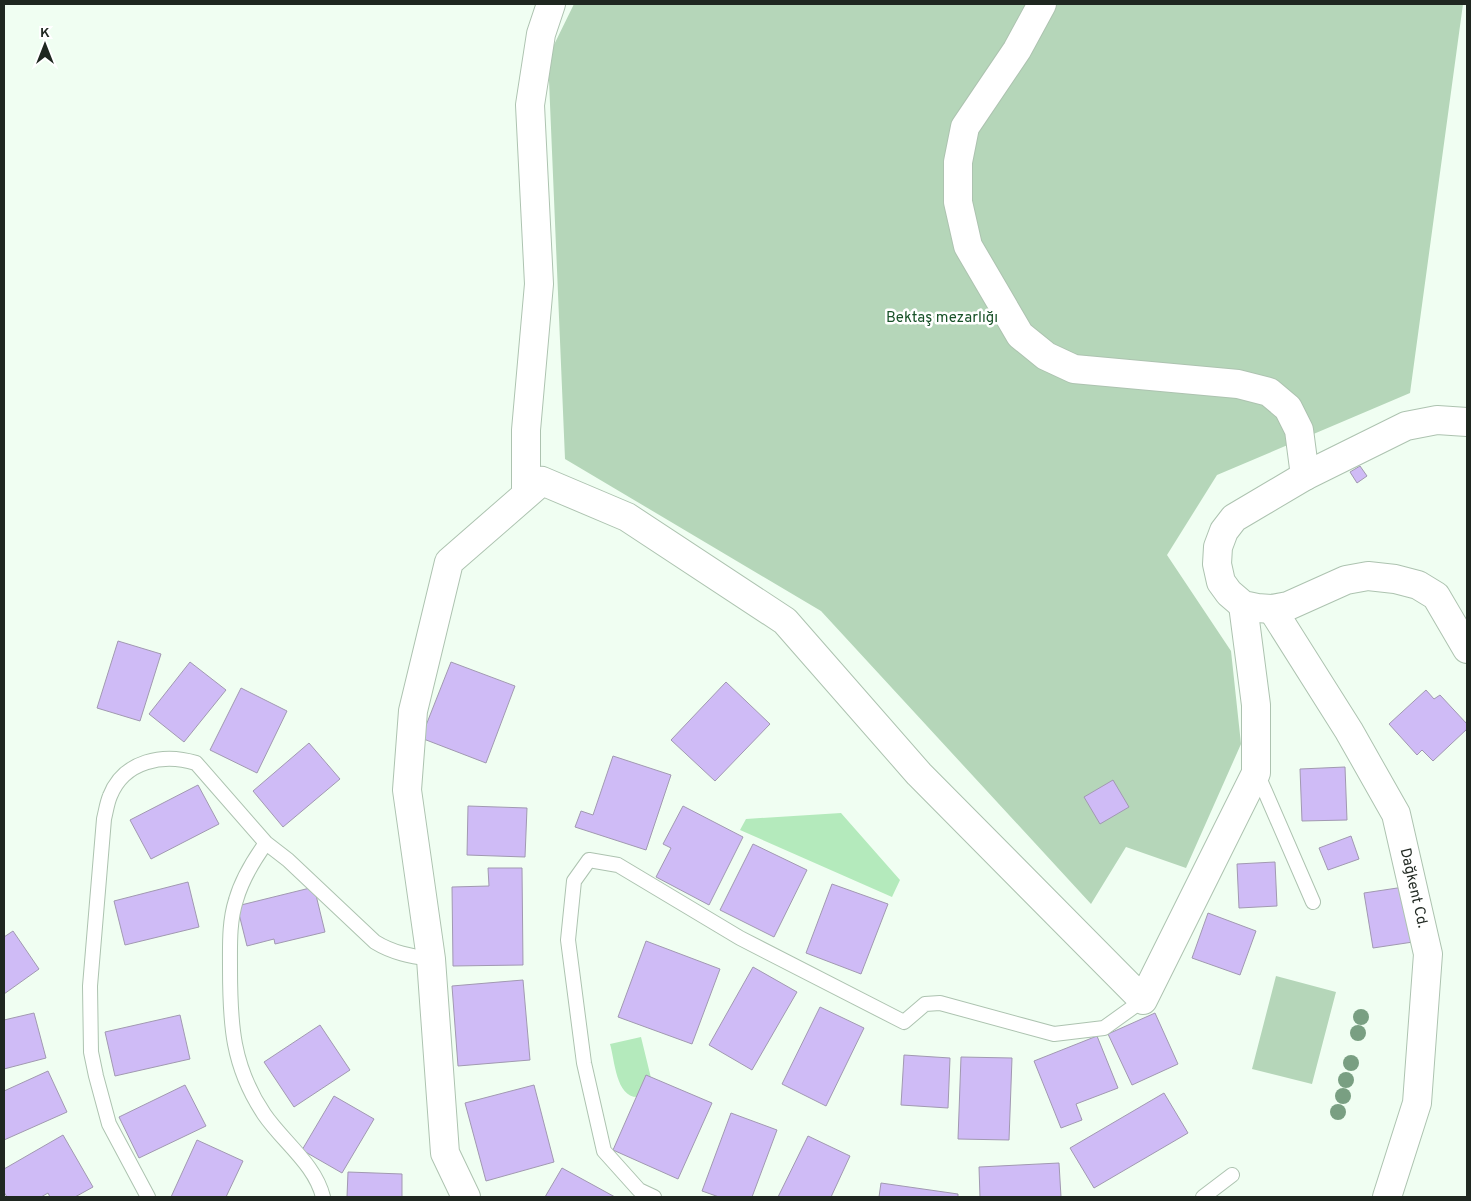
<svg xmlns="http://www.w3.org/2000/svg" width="1471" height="1201" font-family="Overpass,sans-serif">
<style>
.green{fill:#b5d6b9}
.water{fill:#b4eabc}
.building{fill:#cfbbf6;stroke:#a199b1}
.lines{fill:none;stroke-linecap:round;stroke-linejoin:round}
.lane-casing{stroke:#adc3b0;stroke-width:16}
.street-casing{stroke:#adc3b0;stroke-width:30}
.secondary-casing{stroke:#adc3b0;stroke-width:30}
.lane{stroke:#fff;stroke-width:14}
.street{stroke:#fff;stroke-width:28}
.secondary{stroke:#fff;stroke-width:28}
.tree{fill:#799f82}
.labels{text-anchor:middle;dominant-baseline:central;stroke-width:5;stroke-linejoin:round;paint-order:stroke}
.park-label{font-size:15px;fill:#175127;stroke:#fff}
.street-label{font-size:15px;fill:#1f2720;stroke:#fff}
</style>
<rect width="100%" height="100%" fill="#f0fef2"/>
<path class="green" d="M574,4H1463L1410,393L1217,475L1167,555L1231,651L1241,744L1186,868L1126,847L1091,904L821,611L565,459L548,57Z
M1276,976L1336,992L1312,1084L1252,1069Z"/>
<path class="water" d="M841,813L900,880L892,897L740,830L746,819Z
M641,1037L651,1078L639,1097C616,1099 615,1061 610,1044Z"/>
<path class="building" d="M1360,466L1367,476L1357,483L1350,472Z
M118,641L161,654L140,721L97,708Z
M190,662L226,690L184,742L149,714Z
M451,662L515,686L486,763L421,738Z
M726,682L770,724L715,781L671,740Z
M241,688L287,711L257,773L210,750Z
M1426,690L1434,699L1440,695L1467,724V729L1433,761L1422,750L1417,755L1389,724Z
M309,743L340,779L283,827L253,791Z
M613,756L671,775L646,850L575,827L581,811L593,815Z
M1345,767L1347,820L1302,821L1300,769Z
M1113,780L1129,807L1100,824L1084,797Z
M198,785L219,824L151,859L130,820Z
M468,806L527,808L525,857L467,855Z
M683,806L743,837L709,905L656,877L671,848L663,844Z
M1351,836L1359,859L1328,870L1319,848Z
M753,844L807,870L774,937L720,910Z
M1275,862L1277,906L1239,908L1237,864Z
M488,868H522L523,965L453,966L452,887L489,886Z
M188,882L199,927L125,945L114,901Z
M832,884L888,904L861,974L806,953Z
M314,887L325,932L275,944L274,939L247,946L237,906Z
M1404,887L1413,942L1373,948L1364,893Z
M1208,913L1256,931L1240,975L1192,958Z
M13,931L39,969L4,994V937Z
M646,941L720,969L692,1044L618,1017Z
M753,967L797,992L752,1070L709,1045Z
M523,980L530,1060L458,1066L452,986Z
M820,1007L864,1028L826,1106L782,1084Z
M34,1013L46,1058L4,1069V1020Z
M1155,1013L1178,1064L1132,1085L1108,1034Z
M180,1015L190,1059L115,1076L105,1032Z
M320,1025L350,1070L294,1107L264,1062Z
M1097,1036L1118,1088L1076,1104L1082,1120L1061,1128L1034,1061Z
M904,1055L950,1058L948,1108L901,1105Z
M961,1057L1012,1058L1009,1140L958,1139Z
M48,1071L67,1112L4,1140V1091Z
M646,1075L712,1103L678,1179L613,1150Z
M185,1085L206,1126L139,1158L119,1117Z
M534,1085L554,1162L486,1181L465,1103Z
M1164,1093L1188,1133L1094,1188L1070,1148Z
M334,1096L374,1119L342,1173L302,1150Z
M731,1113L777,1130L752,1197H719L702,1191Z
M63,1135L93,1187L75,1197H50L48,1193L41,1197H7L4,1192V1169Z
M808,1136L850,1156L831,1197H778Z
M197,1140L243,1161L226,1197H171Z
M1059,1163L1061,1197H980L979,1167Z
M562,1168L615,1197H545Z
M348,1172L402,1174V1197H347Z
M881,1183L958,1194V1197H879Z"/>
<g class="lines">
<defs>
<path id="lane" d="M1257,773L1313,902
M266,843C253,861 242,879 236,900C229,922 230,945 230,968C230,1024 232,1066 264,1114C283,1142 315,1164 323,1197
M148,1197L109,1124L96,1076L91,1052L90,986L104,819C106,811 107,803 110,796C124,760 164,753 196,763L266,843L288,860L375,942C393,953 410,956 431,959
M654,1197L639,1190L604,1151L584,1063L568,940L574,881L589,860L618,865L740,938L904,1022L925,1004L940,1003L1054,1034L1104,1028L1143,1000
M1203,1197L1232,1175"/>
<path id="street" d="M1042,4L1017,50L965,127L958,162V202L968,246L1020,335L1046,356L1074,369L1238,384L1269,392L1288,408L1299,430L1305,476
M526,494V430L539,284L530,105L541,34L551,4
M1272,609L1349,731L1396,814L1428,954L1417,1103L1387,1197
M466,1197L445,1153L431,959L407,790L413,711L449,562L542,481L627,517L785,621L919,774L1143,1000L1256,773V705L1243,605"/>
<path id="secondary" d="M1467,422L1437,420L1406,426L1305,476L1234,518L1224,531L1218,547L1217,564L1221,582L1229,593L1243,605L1257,608L1272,609L1288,606L1346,580L1368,576L1395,579L1418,585L1436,596L1467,649"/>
</defs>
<use href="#lane" class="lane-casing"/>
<use href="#street" class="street-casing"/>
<use href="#secondary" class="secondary-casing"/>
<use href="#lane" class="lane"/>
<use href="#street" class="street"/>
<use href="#secondary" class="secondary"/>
</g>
<g class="tree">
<circle cx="1361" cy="1017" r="8"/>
<circle cx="1358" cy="1033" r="8"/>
<circle cx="1351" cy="1063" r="8"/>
<circle cx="1346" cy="1080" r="8"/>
<circle cx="1343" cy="1096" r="8"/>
<circle cx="1338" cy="1112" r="8"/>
</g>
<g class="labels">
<g class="park-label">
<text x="942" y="318">Bektaş mezarlığı</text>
</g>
<g class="street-label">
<text transform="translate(1413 888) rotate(77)">Dağkent Cd.</text>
</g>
</g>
<rect width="1471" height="1201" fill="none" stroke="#1f2720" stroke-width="10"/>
<g transform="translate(45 45)" stroke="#ffffff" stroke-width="4" paint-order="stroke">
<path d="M0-4L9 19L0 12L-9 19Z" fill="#1f2720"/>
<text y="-8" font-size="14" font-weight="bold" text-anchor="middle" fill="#1f2720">K</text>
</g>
</svg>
